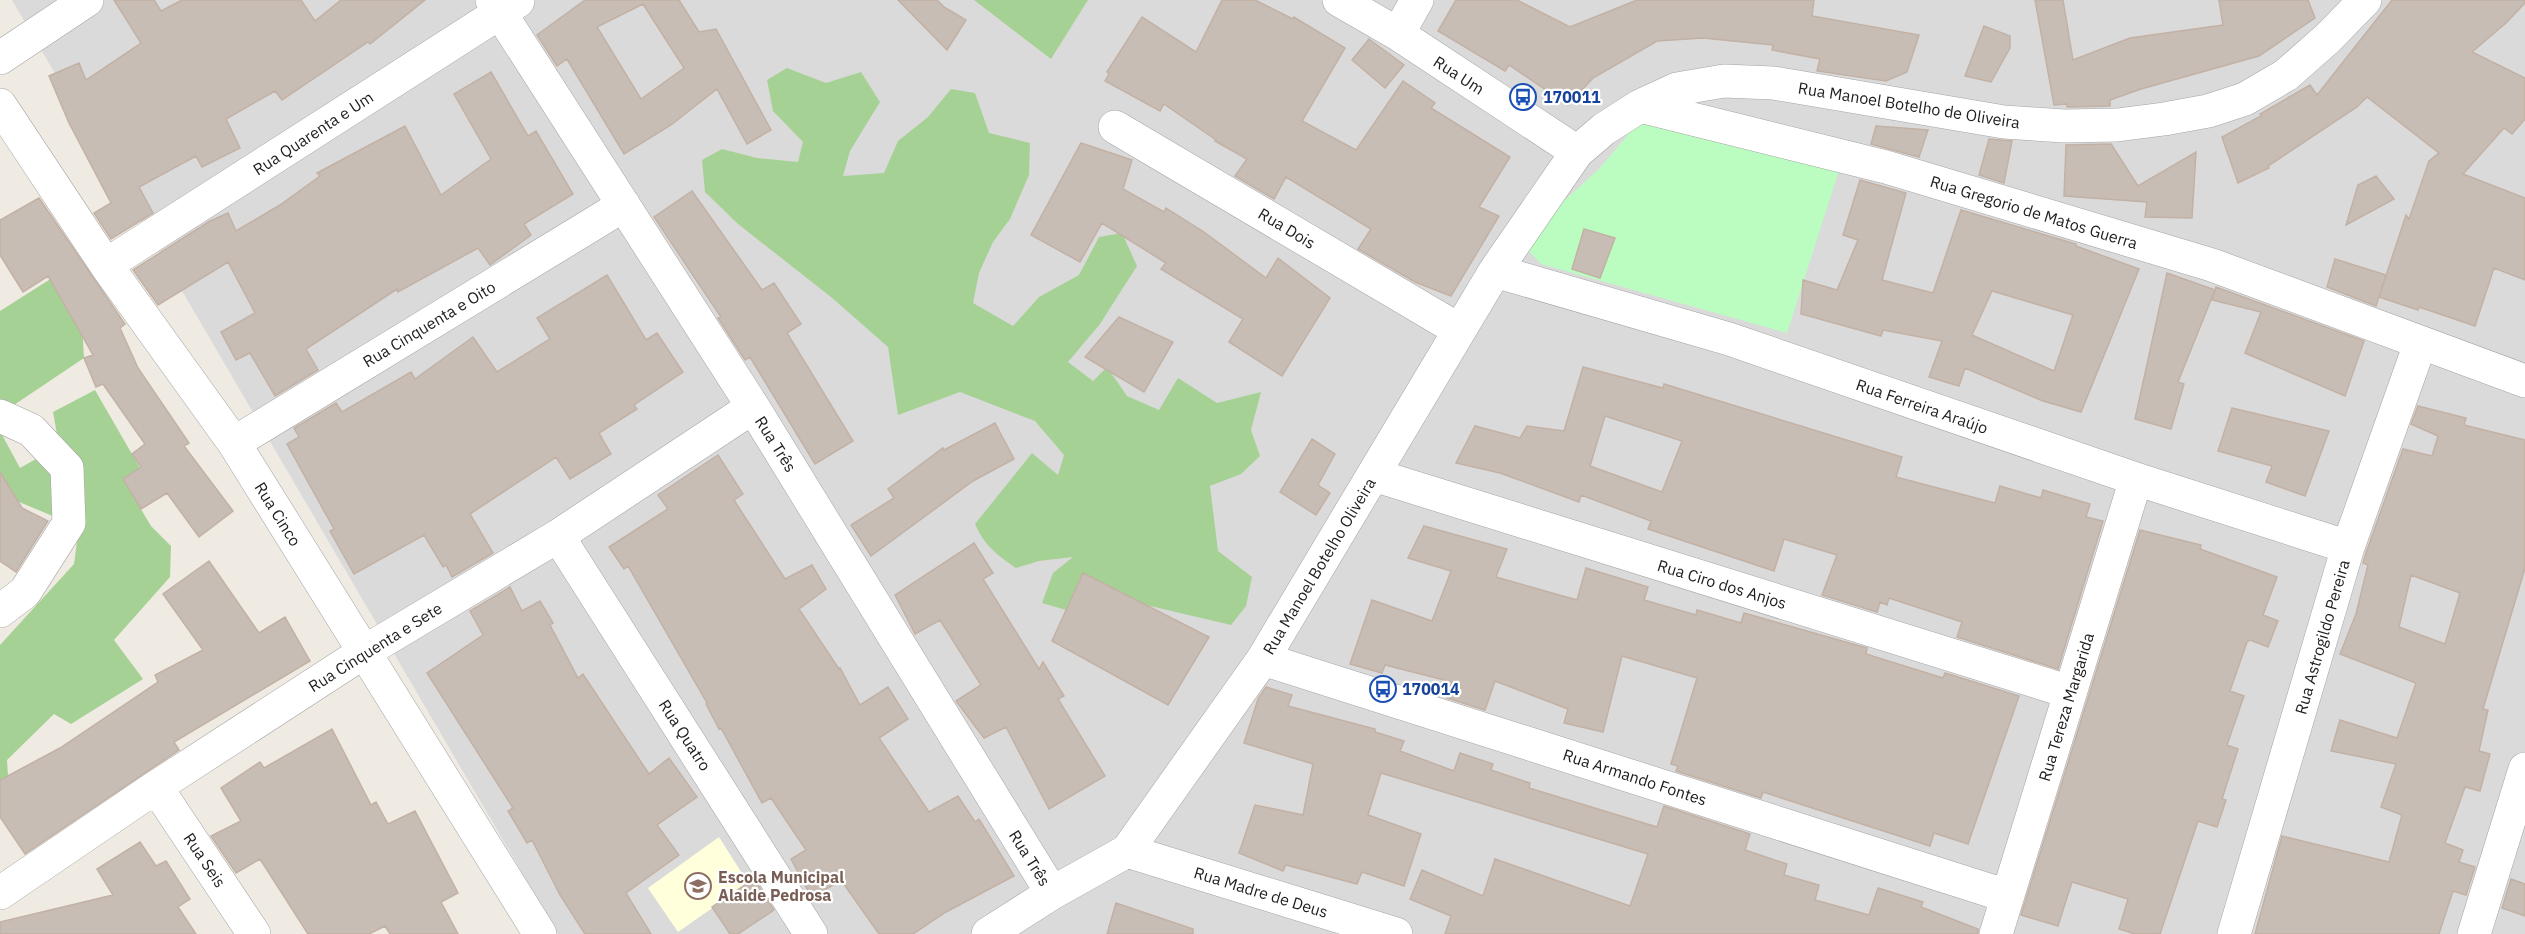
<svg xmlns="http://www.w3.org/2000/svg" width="2525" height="934" font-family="'IBM Plex Sans',sans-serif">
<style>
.residential{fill:#dbdada}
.education{fill:#ffffdb}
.forest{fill:#a6d194}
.park{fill:#bbfdc0}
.building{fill:#c7bdb5;stroke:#c2b1a4;stroke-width:1.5;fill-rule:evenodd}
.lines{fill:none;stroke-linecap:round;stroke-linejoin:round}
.minor-casing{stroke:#a4a4a4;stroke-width:34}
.minor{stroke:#fff;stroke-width:33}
.labels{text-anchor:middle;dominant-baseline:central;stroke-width:4.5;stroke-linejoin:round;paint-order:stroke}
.street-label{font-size:16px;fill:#1d1d1d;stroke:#fff}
.transit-label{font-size:16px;font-weight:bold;fill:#164399;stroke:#fff;text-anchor:start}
.education-label{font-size:16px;font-weight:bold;fill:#785e54;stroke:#fff;text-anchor:start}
</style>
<rect width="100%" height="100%" fill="#efebe2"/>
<path class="residential" d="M12,0H2525V934H558Z"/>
<path class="education" d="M719,837L748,883L678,932L648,888Z"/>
<path class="forest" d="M974,0H1088L1051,59Z
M787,68L826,83L861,72L880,102L850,151L843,176L884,173L898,141L928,117L951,89L975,93L989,133L1030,143L1029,175L1010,219L993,242L979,273L973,303L1013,326L1039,297L1079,275L1099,237L1122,233L1137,266L1100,324L1068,362L1093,381L1107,367L1127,396L1159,410L1178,378L1217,403L1261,392L1251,430L1260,456L1241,474L1210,486L1218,551L1252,577L1246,606L1231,625L1146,605L1083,573L1066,610L1042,603L1053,573L1073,557L1039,561L1016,568C997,555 984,545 975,524L1032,453L1058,475L1064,455L1035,421L960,392L898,415L888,347L831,297L738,224L705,192L702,160L722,149L757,158L798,162L803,142L773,111L767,80Z
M60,273L82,324L84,358L5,411L0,408V311Z
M95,390L140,468L123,479L151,526L171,546L170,577L114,640L143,679L71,724L54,714L7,760L8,776L0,780V645L74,564L79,527L0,494V431L20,468L59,446L53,412Z"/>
<path class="park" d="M1635,119L1841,164L1787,333L1541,264L1529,251L1548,209L1566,199L1600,168L1626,137Z"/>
<path class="building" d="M114,0H154L161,11L182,0H301L315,21L341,0H425L370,44L368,42L282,100L275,91L226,119L240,148L202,167L196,156L139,187L153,213L111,239L94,213L111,203L69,123L49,76L79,63L86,80L141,43Z
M585,0H679L699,32L716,29L771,130L747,144L717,89L671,125L624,154L567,59L557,66L537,35ZM643,4L684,68L641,99L597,27Z
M898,0H937L944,7L966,20L947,50Z
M1222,0H1255L1293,19L1294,17L1345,48L1302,121L1356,150L1403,81L1435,103L1431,108L1510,157L1479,207L1499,216L1451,296L1415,282L1358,249L1371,229L1286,177L1274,199L1235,176L1247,159L1215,141L1216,140L1164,104L1160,111L1105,81L1109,74L1107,72L1142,17L1196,52Z
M1456,0H1517L1570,27L1637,0H1814L1812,16L1919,35L1907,72L1886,81L1817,71L1820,59L1772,50L1773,45L1703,38L1657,41L1593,78L1568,105L1509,65L1505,71L1438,31Z
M2035,0H2063L2073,60L2130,38L2223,25L2219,0H2308L2315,18L2259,56L2141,89L2110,100V106L2067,107V104L2054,105Z
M2392,0H2525V3L2506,23L2472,52L2525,78V119L2512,134L2504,128L2463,174L2525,198V280L2494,268L2475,326L2419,307L2418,310L2379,297L2406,215L2409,219L2429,161L2439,153L2367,97L2357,107L2268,166L2269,168L2238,183L2222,137L2261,116L2260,114L2310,85L2317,95Z
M1984,26L2010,36V48L1991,82L1965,76Z
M1369,39L1404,65L1385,88L1352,60Z
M491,72L528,136L536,131L573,194L524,224L531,235L490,265L478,248L398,292L397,289L306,349L318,370L275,396L250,353L236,360L221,332L255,313L228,262L158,305L133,270L210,221L228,213L236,231L280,205L320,176L317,173L405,126L441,195L491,159L454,94Z
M1876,126L1928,130L1919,157L1871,144Z
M1989,139L2012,141L2004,183L1979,175Z
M1081,143L1132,160L1123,189L1164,212L1166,208L1204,232L1266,278L1278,258L1330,298L1282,376L1229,342L1243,319L1161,269L1166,263L1102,223L1080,262L1031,235Z
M2111,144L2138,186L2196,152L2192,218L2145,217L2147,202L2064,196L2066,145Z
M2376,176L2394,199L2346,225L2358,185Z
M1860,180L1906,193L1882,280L1933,293L1961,210L2076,244V246L2139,269L2081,412L2043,401L1965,368L1959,386L1929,377L1942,341L1883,330L1881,336L1801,314L1803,280L1837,290L1858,240L1843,235ZM1992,291L2073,315L2054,371L1972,335Z
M692,191L762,290L774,283L801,324L787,333L853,441L815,464L750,357L745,360L718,318L721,317L654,217Z
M39,198L125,324L120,328L138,368L189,443L184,446L233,511L199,537L167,493L141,509L123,479L141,467L132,454L145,444L103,384L96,387L84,358L93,355L48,276L23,292L0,255V220Z
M1584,229L1615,238L1600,278L1572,269Z
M2335,259L2386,275L2376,306L2327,287Z
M2167,273L2215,290L2178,382L2184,384L2171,429L2135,419Z
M607,275L646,340L657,333L683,372L634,405L637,409L599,433L611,454L570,479L556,457L470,514L493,553L452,577L446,565L443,567L424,535L354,574L330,531L334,529L287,444L299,437L294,428L336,403L342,412L411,372L415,379L473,337L497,372L550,339L537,318Z
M2216,287L2364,341L2345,396L2245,353L2261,312L2212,300Z
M1119,317L1173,342L1144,392L1085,357Z
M1583,367L1663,388L1664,384L1902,457L1896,477L1995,503L2000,486L2041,498L2043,490L2090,504L2086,517L2103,521L2058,669L1957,637L1962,622L1889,598L1887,605L1880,602L1877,612L1822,595L1837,555L1784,539L1774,571L1648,529L1651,521L1581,495L1579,502L1500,473L1456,463L1475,426L1520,438L1527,426L1564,431ZM1605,416L1682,441L1662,492L1590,466Z
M2418,406L2466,418L2464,425L2525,440V568L2483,709L2488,710L2479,751L2490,754L2480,791L2465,787L2445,843L2463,850L2459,862L2475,867L2466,895L2453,891L2439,934H2255L2282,836L2389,862L2402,815L2381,807L2396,764L2331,751L2340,720L2397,738L2416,683L2340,654L2356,614L2368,565L2363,563L2366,553L2403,449L2432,456L2438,436L2411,424ZM2411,575L2460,593L2445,644L2399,627Z
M2232,408L2329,431L2305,496L2266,482L2272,466L2218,451Z
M995,423L1014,459L973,481L871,556L851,525L894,498L888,489L943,448L944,450Z
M1312,439L1335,454L1318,485L1330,493L1316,515L1280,492Z
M718,455L743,494L734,500L785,579L812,565L826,589L799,609L839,669L840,668L860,705L888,687L908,719L879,738L929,812L958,796L975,822L979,819L1014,876L946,912L913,934H879L841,880L812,898L791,859L806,850L771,798L762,803L721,728L719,729L706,704L707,703L628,566L624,569L609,547L668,509L658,495Z
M0,472L22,508L48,521L16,572L0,561Z
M1424,526L1507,549L1496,577L1577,600L1586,568L1648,587L1644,600L1696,615L1697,610L1741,623L1744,613L1867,648L1866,654L1943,678L1945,673L2019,696L1968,844L1934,833L1930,846L1763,792L1761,798L1676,771L1678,766L1671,764L1697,678L1622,656L1603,732L1564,723L1568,709L1495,681L1485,710L1447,698L1452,682L1385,665L1382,673L1350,664L1372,600L1432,621L1451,571L1408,558Z
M2140,530L2201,545L2200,549L2277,577L2263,615L2278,621L2268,647L2250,640L2247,642L2230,691L2244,696L2227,745L2238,749L2222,799L2226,800L2217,827L2198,821L2160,934H2135L2119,929L2128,899L2072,882L2058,926L2021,915Z
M974,543L993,573L983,579L1039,669L1043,662L1064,696L1058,699L1105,776L1049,809L1006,727L984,738L956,701L981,685L940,620L915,634L895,595Z
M209,561L259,633L285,617L310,661L174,742L179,750L25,854L0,817V780L60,748L158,682L155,675L203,650L163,594Z
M1083,573L1209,637L1168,705L1052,641Z
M510,587L522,611L540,601L553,623L550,625L578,678L583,674L649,774L669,758L697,797L657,825L679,855L626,893L651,934H585L560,895L532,840L527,843L508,811L513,808L427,673L483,635L470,611Z
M1266,687L1292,695L1288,706L1375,729V732L1404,741L1400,751L1454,771L1460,753L1493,764L1491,770L1530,783L1529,788L1657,827L1664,806L1750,834L1745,850L1787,864L1784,875L1819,885L1815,900L1869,915L1878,888L1923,902L1921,907L1978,929V934H1445L1451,916L1410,899L1422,870L1483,896L1495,859L1630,906L1648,854L1381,773L1368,815L1421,834L1404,886L1362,872L1357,884L1286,865L1283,871L1239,853L1255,805L1303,815L1313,764L1244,743L1258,699Z
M332,729L371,805L376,802L388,824L415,811L458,893L441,902L458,934H390L385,926L369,934H308L260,859L236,873L211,836L241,821L221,788L260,762L264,768Z
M140,842L156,866L166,861L190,899L178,907L196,934H0V922L113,895L97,869Z
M2511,879L2525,884V916L2502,908Z
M756,882L774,910L738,934H730L712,907L748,883L749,886Z
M1116,903L1193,929V934H1107Z"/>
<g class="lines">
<defs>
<path id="minor" d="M492,0L753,407L1052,893
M1339,0L1398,34L1577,152
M1398,34L1417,0
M0,58L87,0
M0,105L106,265L234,443L540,934
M1640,106L1886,167L2212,265L2525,381
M1115,127L1459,330
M106,265L518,1
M1495,271L1729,339L2136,479L2348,547
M0,416L31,430L67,468L69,523L25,592L0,611
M234,443L624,205
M1374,475L2070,692
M558,536L811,934
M1263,659L2007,896
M156,787L254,934
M1127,851L1396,934
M0,893L156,787L364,652L558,536L753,407
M988,934L1052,893L1127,851L1263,659L1495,271L1577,152L1604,129L1640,106L1677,89L1724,81L1773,83L2004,122L2064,126L2117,125L2164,119L2208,111L2245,99L2286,75L2328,38L2365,0
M1996,934L2136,479
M2234,934L2348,547L2420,344
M2474,934L2525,769"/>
</defs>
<use href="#minor" class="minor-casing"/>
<use href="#minor" class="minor"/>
</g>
<defs>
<symbol id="bus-ring" viewBox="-11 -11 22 22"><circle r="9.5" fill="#fff" stroke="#1a4fb4" stroke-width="1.5"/><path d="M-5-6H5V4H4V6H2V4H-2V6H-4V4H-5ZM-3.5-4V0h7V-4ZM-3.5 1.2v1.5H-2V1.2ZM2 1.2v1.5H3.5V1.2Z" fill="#1a4fb4"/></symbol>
<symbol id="school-ring" viewBox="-11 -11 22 22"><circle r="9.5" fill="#fff" stroke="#8d6e63" stroke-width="1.5"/><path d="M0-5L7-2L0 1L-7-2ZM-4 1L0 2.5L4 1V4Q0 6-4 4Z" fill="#8d6e63"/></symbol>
</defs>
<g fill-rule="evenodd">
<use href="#bus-ring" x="1508" y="82" width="30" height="30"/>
<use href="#bus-ring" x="1368" y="674" width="30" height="30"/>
<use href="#school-ring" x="683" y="871" width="30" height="30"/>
</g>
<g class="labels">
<g class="street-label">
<text transform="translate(1459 75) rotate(33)">Rua Um</text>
<text transform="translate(1909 105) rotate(9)">Rua Manoel Botelho de Oliveira</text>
<text transform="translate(313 133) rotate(-33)">Rua Quarenta e Um</text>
<text transform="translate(2034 212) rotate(17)">Rua Gregorio de Matos Guerra</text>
<text transform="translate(1287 228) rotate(31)">Rua Dois</text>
<text transform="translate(429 324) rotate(-31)">Rua Cinquenta e Oito</text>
<text transform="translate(1922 406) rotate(19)">Rua Ferreira Araújo</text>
<text transform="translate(776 444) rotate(58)">Rua Três</text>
<text transform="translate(278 514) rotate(58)">Rua Cinco</text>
<text transform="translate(1319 566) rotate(-59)">Rua Manoel Botelho Oliveira</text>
<text transform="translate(1722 584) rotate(17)">Rua Ciro dos Anjos</text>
<text transform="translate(2322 637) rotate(-74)">Rua Astrogildo Pereira</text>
<text transform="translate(375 647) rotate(-32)">Rua Cinquenta e Sete</text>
<text transform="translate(2066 707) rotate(-73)">Rua Tereza Margarida</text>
<text transform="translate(685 735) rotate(57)">Rua Quatro</text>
<text transform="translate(1635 777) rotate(18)">Rua Armando Fontes</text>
<text transform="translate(1030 858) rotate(58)">Rua Três</text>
<text transform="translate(205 860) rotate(56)">Rua Seis</text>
<text transform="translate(1261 892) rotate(17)">Rua Madre de Deus</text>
</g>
<g class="transit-label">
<text x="1543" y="97">170011</text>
<text x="1402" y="689">170014</text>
</g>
<g class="education-label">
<text x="718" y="877">Escola Municipal<tspan x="718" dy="18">Alaide Pedrosa</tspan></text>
</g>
</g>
</svg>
